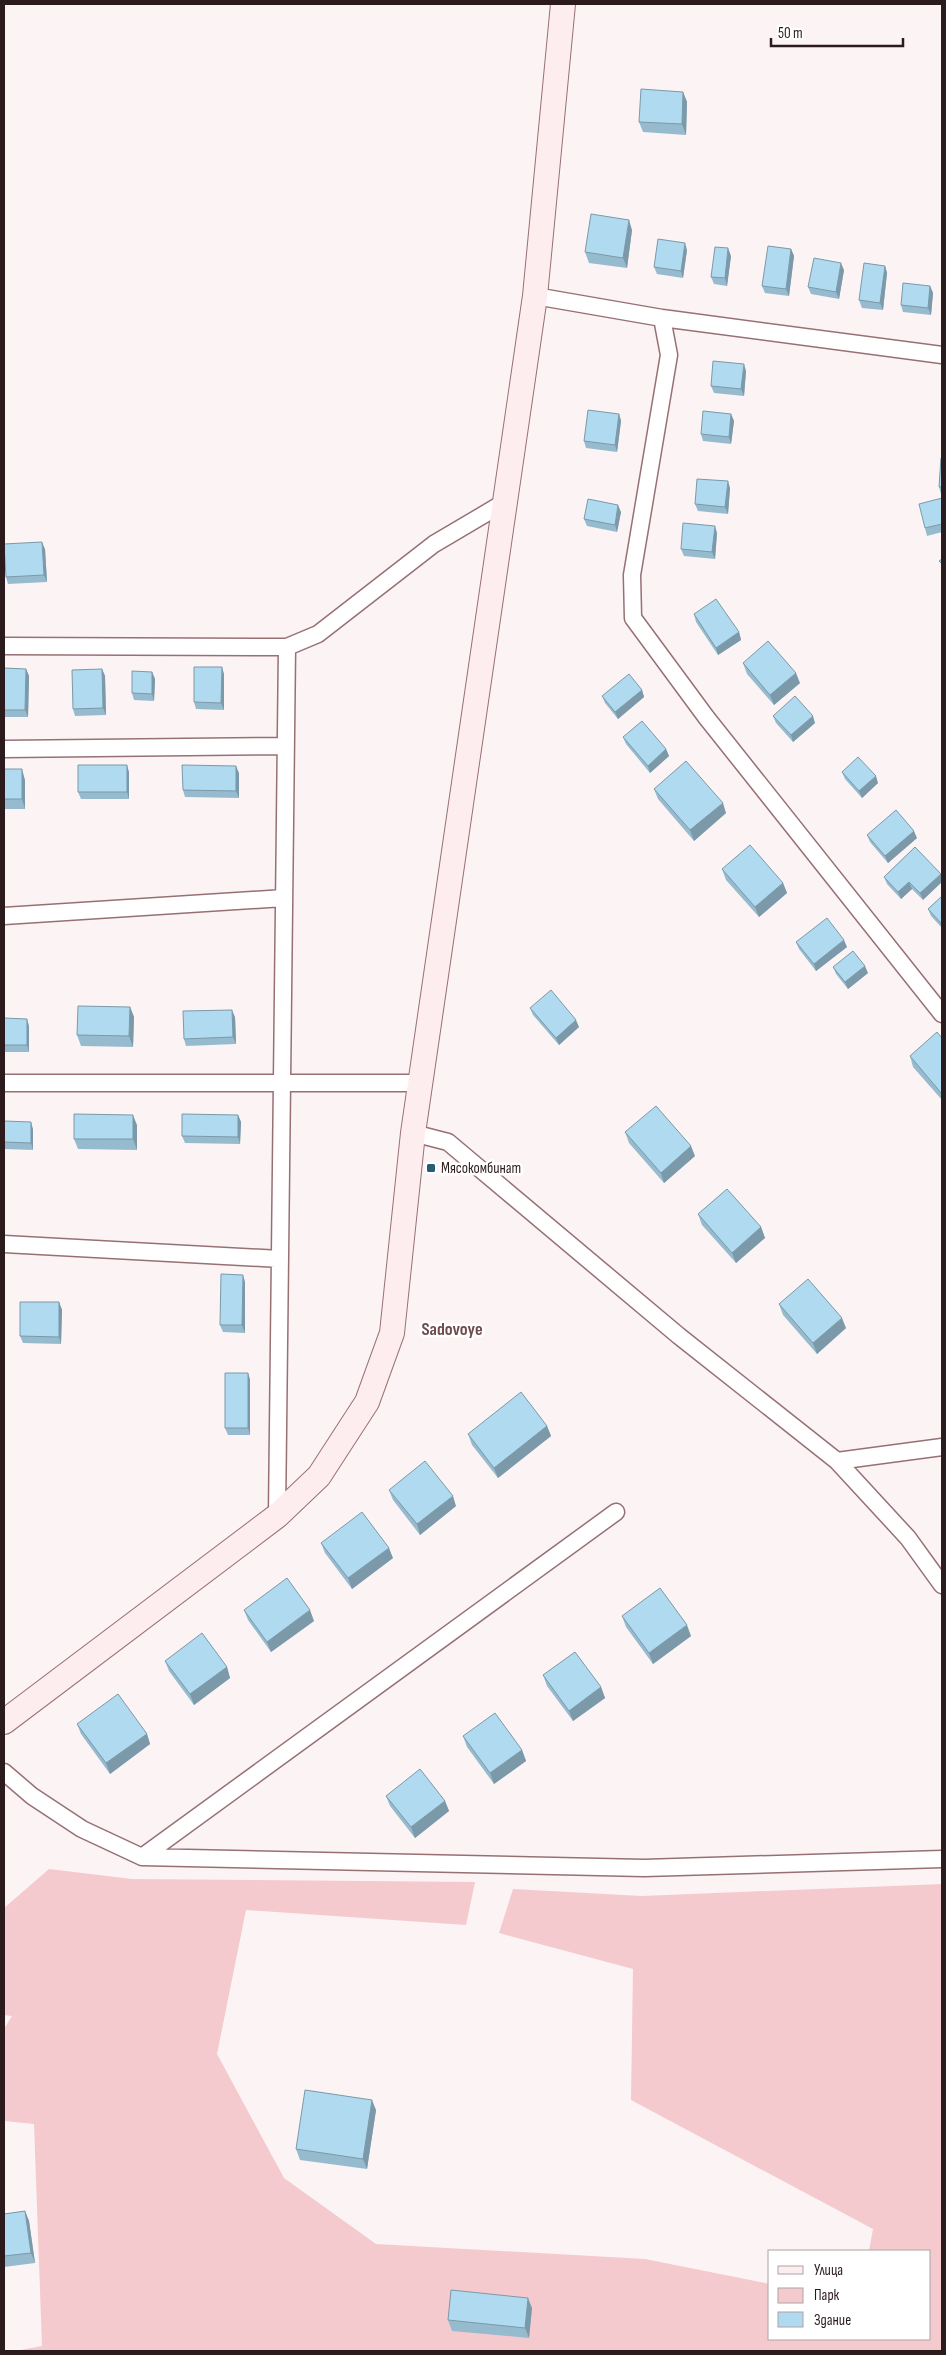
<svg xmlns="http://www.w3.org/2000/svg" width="946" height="2355" font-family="'Sofia Sans Condensed',sans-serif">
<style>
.green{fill:#f5cace}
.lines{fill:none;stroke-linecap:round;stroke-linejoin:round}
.street-casing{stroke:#977074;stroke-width:19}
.secondary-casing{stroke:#977074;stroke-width:26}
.street{stroke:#fff;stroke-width:16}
.secondary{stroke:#feedee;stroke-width:24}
.wall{fill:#97bbce}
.shaded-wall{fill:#7b99a8}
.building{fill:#b0daf0;stroke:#7b99a8}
.poi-dot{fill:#255c77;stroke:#fff;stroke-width:2}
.labels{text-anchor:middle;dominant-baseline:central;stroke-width:5;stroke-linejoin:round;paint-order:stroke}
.poi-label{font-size:15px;fill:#2b1b1d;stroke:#fff;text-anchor:start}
.quarter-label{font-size:18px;font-weight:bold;fill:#6f4b4f;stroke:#fff}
</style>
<rect width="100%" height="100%" fill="#fcf3f4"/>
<path class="green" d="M49,1869L132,1879L475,1882L466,1925L246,1910L217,2054L284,2178L376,2244L645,2259L770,2284V2339H930V2251H869L873,2229L631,2100L633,1969L499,1933L513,1889L642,1896L942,1884V2351H15L42,2346L34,2124L4,2121V2029L12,2016L4,2015V1908Z"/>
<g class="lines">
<defs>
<path id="street" d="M535,296L662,318L942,355
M662,318L669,355L632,575L633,618L706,717L942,1014
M4,646L287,647L318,634L434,544L505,502
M4,749L286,746
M4,916L284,898
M4,1083H420
M413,1133L448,1142L679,1336L837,1461L942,1447
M4,1244L280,1259
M837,1461L908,1538L942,1585
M277,1516L287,647
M4,1772L32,1796L82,1829L142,1857L644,1868L942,1859
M142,1857L616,1512"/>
<path id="secondary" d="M4,1722L277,1516L319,1476L367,1402L392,1333L413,1133L535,296L563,4"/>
</defs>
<use href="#street" class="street-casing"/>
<use href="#secondary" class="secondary-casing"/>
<use href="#street" class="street"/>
<use href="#secondary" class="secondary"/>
</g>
<path class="wall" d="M683,92L687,102L686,135L643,132L639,122Z
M632,230L627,268L589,263L585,252Z
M791,249L794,256L789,296L765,293L762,286Z
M687,250L683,278L657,274L654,267Z
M731,256L727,286L714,284L711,277Z
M885,266L887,273L883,310L862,308L859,300Z
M844,270L839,299L811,294L808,287Z
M930,286L933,293L931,315L903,312L901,305Z
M746,371L744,396L714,393L711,386Z
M619,414L621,421L617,452L586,448L584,441Z
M731,414L734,421L731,444L703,441L701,434Z
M942,459V494H941L939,487Z
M730,488L728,514L698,511L695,504Z
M942,498V532L927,536L925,528Z
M621,512L617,532L587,526L584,519Z
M717,533L715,559L684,556L681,549Z
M45,549L47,582L8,584L6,577Z
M694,614L739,632L741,640L718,655L696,622Z
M743,663L800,683L774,705L747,674Z
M4,668L26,669L29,676L28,717H4Z
M102,669L105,676L106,715L75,716L73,709Z
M152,672L155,679L154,701L134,700L132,693Z
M224,674V710L196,709L194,702Z
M642,690L644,697L618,719L605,703L602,696Z
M773,716L815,723L793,742L776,723Z
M623,737L666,749L669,756L650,773L626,744Z
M4,769L25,780V809H4Z
M129,772V799H81L78,792Z
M842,772L878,783L862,798L845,779Z
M239,773V798L185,797L183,790Z
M654,789L726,813L694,841L658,799Z
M867,835L917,838L888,863L870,842Z
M915,847L923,900L912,889L901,899L887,884L884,877Z
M722,869L783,883L787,893L759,917L726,880Z
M942,896V928L931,916L928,909Z
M796,942L847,947L816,971L799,949Z
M833,967L868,973L848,989L836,974Z
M130,1007L134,1017L133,1047L81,1046L77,1035Z
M530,1008L579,1027L559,1045L533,1015Z
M235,1017L236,1044L186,1046L184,1039Z
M4,1018L29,1026V1052H4Z
M942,1038V1100L913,1067L910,1056Z
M238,1115L241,1122L240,1144L185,1143L182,1136Z
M4,1121L33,1129V1150L4,1149Z
M137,1125V1150L78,1149L74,1139Z
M625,1132L695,1156L664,1183L629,1143Z
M698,1214L761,1227L765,1238L736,1263L702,1225Z
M245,1282V1333L223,1332L220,1325Z
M59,1302L62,1310L61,1344L23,1343L20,1336Z
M779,1304L846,1328L817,1354L783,1315Z
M248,1373L250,1380V1435H228L225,1428Z
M547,1426L551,1436L498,1478L472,1445L468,1434Z
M389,1490L456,1506L420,1535L393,1500Z
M321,1543L393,1558L352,1589L325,1553Z
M244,1610L314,1621L271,1652L248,1620Z
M622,1616L691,1636L653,1664L626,1627Z
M165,1661L227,1667L230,1678L194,1705L169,1671Z
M543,1675L601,1687L605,1698L573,1721L547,1686Z
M77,1724L147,1734L150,1744L110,1774L81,1734Z
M463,1736L522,1750L526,1761L494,1784L467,1747Z
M386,1796L445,1801L449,1811L415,1838L390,1806Z
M376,2110L367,2169L300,2160L296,2149Z
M25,2211L29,2221L35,2263L4,2267V2214Z
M532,2308L529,2338L452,2331L448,2320Z"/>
<path class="shaded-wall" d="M683,92L687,102L686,135L682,124Z
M629,220L632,230L627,268L623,258Z
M685,243L687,250L683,278L681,271Z
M728,248L731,256L727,286L725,278Z
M791,249L794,256L789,296L786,289Z
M841,263L844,270L839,299L836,292Z
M885,266L887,273L883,310L880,303Z
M930,286L933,293L931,315L928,308Z
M744,364L746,371L744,396L741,389Z
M619,414L621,421L617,452L615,445Z
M731,414L734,421L731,444L729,437Z
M728,481L730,488L728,514L725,507Z
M618,505L621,512L617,532L615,525Z
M715,526L717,533L715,559L712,552Z
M42,542L45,549L47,582L44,575Z
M739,632L741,640L718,655L716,648Z
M222,667L224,674V710L221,703Z
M26,669L29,676L28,717L25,710Z
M102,669L105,676L106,715L103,708Z
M152,672L155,679L154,701L152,694Z
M796,673L800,683L774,705L770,695Z
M642,690L644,697L618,719L615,712Z
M813,716L815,723L793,742L791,735Z
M666,749L669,756L650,773L648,766Z
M127,765L129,772V799L127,792Z
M236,766L239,773V798L236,791Z
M22,769L25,780V809L22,799Z
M876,776L878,783L862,798L859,791Z
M723,803L726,813L694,841L690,830Z
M914,831L917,838L888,863L885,856Z
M941,874L942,878V882L923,900L920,893Z
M909,882L912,889L901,899L898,892Z
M783,883L787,893L759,917L755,907Z
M844,940L847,947L816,971L814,964Z
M865,966L868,973L848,989L845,982Z
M130,1007L134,1017L133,1047L129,1036Z
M232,1010L235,1017L236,1044L233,1037Z
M27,1019L29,1026V1052L27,1045Z
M576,1020L579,1027L559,1045L556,1038Z
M133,1115L137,1125V1150L133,1139Z
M238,1115L241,1122L240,1144L238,1137Z
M31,1122L33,1129V1150L31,1143Z
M691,1146L695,1156L664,1183L661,1173Z
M761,1227L765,1238L736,1263L732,1253Z
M243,1275L245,1282V1333L242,1325Z
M59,1302L62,1310L61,1344L59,1337Z
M842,1318L846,1328L817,1354L813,1343Z
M248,1373L250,1380V1435L248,1428Z
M547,1426L551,1436L498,1478L494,1468Z
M453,1496L456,1506L420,1535L417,1524Z
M389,1548L393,1558L352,1589L348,1578Z
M310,1610L314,1621L271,1652L267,1642Z
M687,1625L691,1636L653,1664L649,1653Z
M227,1667L230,1678L194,1705L190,1694Z
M601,1687L605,1698L573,1721L569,1711Z
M147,1734L150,1744L110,1774L106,1763Z
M522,1750L526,1761L494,1784L490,1773Z
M445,1801L449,1811L415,1838L411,1827Z
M372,2100L376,2110L367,2169L363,2159Z
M25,2211L29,2221L35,2263L31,2253Z
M528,2298L532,2308L529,2338L525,2328Z"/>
<path class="building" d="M641,89L683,92L682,124L639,122Z
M591,214L629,220L623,258L585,252Z
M658,239L685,243L681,271L654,267Z
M768,246L791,249L786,289L762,286Z
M715,247L728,248L725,278L711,277Z
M814,258L841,263L836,292L808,287Z
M864,263L885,266L880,303L859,300Z
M903,283L930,286L928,308L901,305Z
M713,361L744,364L741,389L711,386Z
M588,410L619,414L615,445L584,441Z
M703,411L731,414L729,437L701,434Z
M941,458L942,459V487H939Z
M697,479L728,481L725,507L695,504Z
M942,498V524L925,528L919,504Z
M588,499L618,505L615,525L584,519Z
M683,523L715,526L712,552L681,549Z
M42,542L44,575L6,577L4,544Z
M942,559V564L939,561Z
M716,599L739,632L716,648L694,614Z
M768,641L796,673L770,695L743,663Z
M194,667H222L221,703L194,702Z
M4,668L26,669L25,710H4Z
M102,669L103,708L73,709L72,670Z
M132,671L152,672V694L132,693Z
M629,674L642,690L615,712L602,696Z
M795,696L813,716L791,735L773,716Z
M642,721L666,749L648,766L623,737Z
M858,757L876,776L859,791L842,772Z
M686,761L723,803L690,830L654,789Z
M78,765H127V792H78Z
M182,765L236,766V791L183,790Z
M4,769H22V799H4Z
M896,810L914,831L885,856L867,835Z
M750,845L783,883L755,907L722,869Z
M915,847L941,874L920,893L909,882L898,892L884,877Z
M942,896V924L928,909Z
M827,918L844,940L814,964L796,942Z
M853,951L865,966L845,982L833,967Z
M551,990L576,1020L556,1038L530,1008Z
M78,1006L130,1007L129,1036L77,1035Z
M232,1010L233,1037L184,1039L183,1011Z
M4,1018L27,1019V1045H4Z
M937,1032L942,1038V1094L910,1056Z
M656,1106L691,1146L661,1173L625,1132Z
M74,1114L133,1115V1139H74Z
M182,1114L238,1115V1137L182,1136Z
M4,1121L31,1122V1143L4,1142Z
M727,1189L761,1227L732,1253L698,1214Z
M221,1274L243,1275L242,1325H220Z
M808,1279L842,1318L813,1343L779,1304Z
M20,1302H59V1337L20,1336Z
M225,1373H248V1428H225Z
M521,1392L547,1426L494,1468L468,1434Z
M425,1461L453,1496L417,1524L389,1490Z
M362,1512L389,1548L348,1578L321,1543Z
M287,1578L310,1610L267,1642L244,1610Z
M660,1588L687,1625L649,1653L622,1616Z
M202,1633L227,1667L190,1694L165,1661Z
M575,1652L601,1687L569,1711L543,1675Z
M118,1694L147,1734L106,1763L77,1724Z
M495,1713L522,1750L490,1773L463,1736Z
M420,1769L445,1801L411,1827L386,1796Z
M305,2090L372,2100L363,2159L296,2149Z
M25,2211L31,2253L4,2256V2214Z
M451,2290L528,2298L525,2328L448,2320Z"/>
<rect class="poi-dot" x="426" y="1163" width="10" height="10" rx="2.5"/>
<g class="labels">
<g class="poi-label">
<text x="441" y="1168">Мясокомбинат</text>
</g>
<g class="quarter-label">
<text x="452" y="1329">Sadovoye</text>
</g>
</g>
<rect width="946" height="2355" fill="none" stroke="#2b1b1d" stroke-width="10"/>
<rect x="768" y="2250" width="162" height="90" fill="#ffffff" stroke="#aaa4a5"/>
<rect x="778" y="2266" width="25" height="8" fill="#feedee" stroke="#aaa4a5"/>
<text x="814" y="2275" font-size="15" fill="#2b1b1d">Улица</text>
<rect x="778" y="2288" width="25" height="15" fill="#f5cace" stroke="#aaa4a5"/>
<text x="814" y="2300" font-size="15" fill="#2b1b1d">Парк</text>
<rect x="778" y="2312" width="25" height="15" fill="#b0daf0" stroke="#aaa4a5"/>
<text x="814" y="2325" font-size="15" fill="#2b1b1d">Здание</text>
<path d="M771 38v8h132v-8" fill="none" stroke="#2b1b1d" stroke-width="2.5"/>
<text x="778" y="38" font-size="15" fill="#2b1b1d" stroke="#ffffff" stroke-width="4" paint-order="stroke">50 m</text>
</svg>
